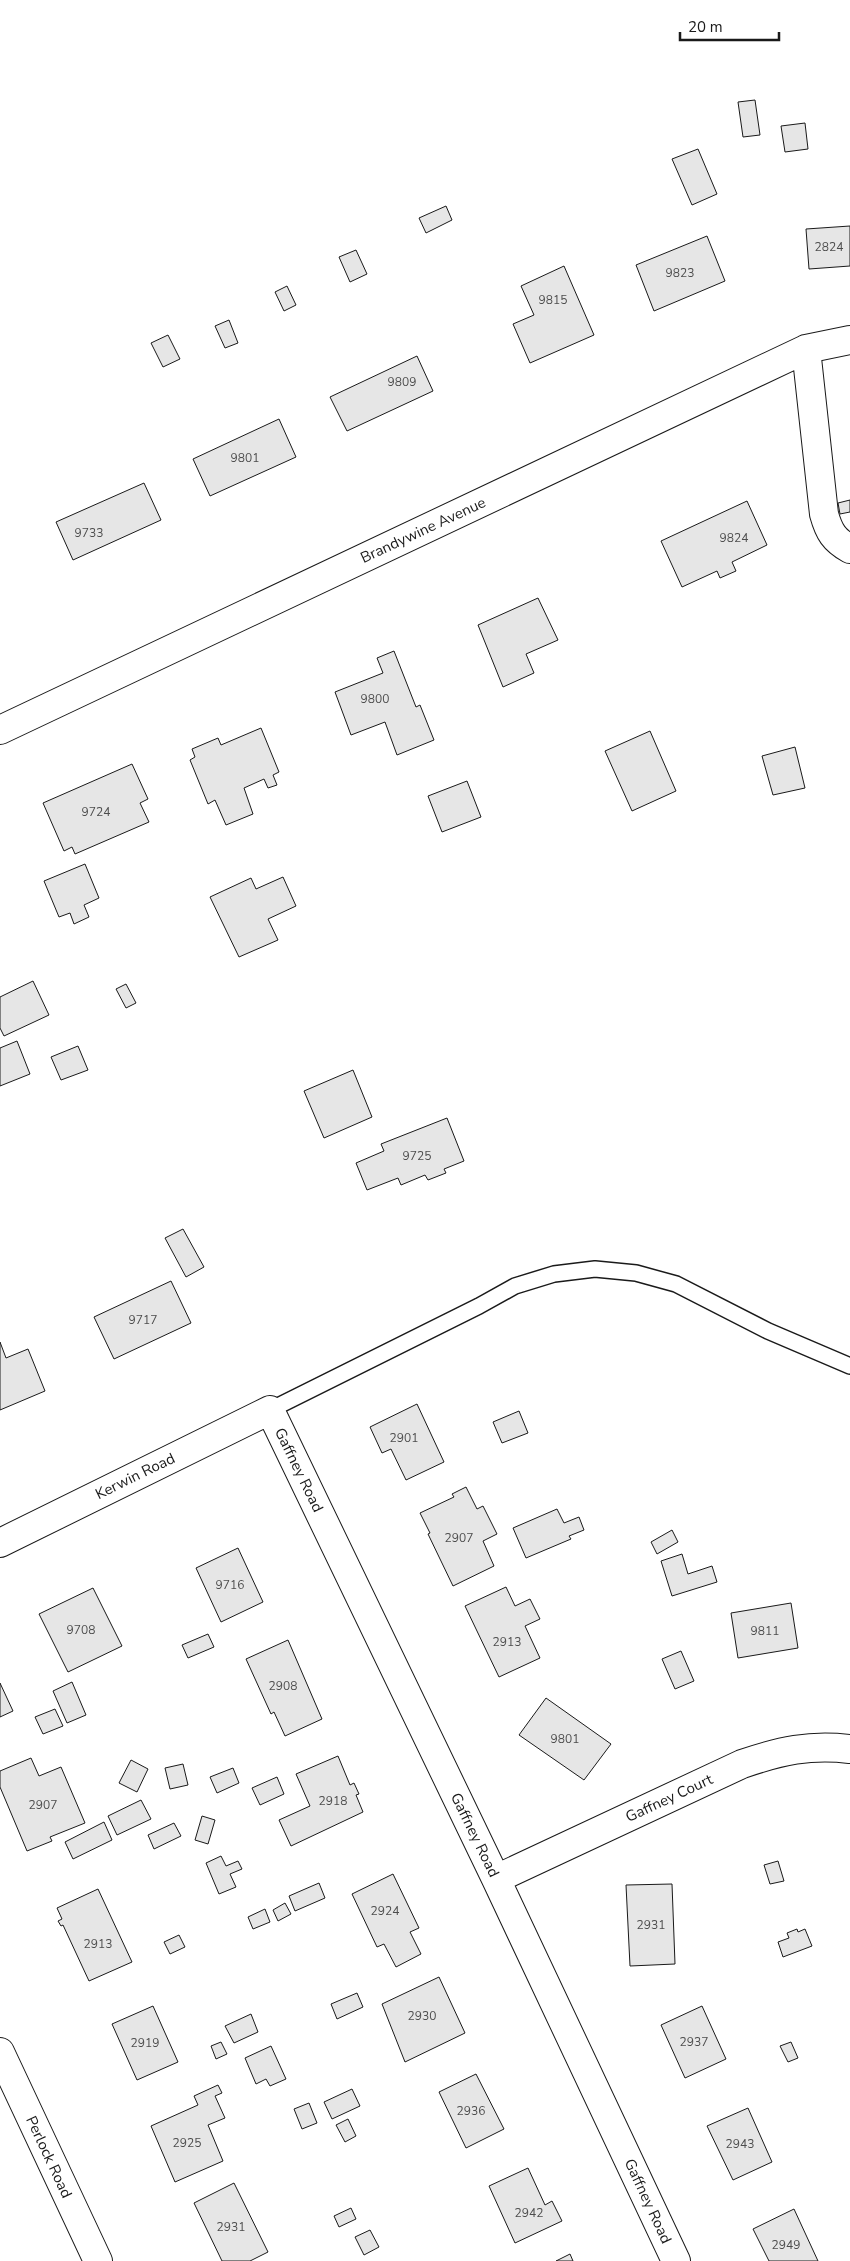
<svg xmlns="http://www.w3.org/2000/svg" width="850" height="2261" font-family="'Nunito Sans',sans-serif">
<style>
.building{fill:#e6e6e6;stroke:#1a1a1a}
.lines{fill:none;stroke-linecap:round;stroke-linejoin:round}
.service-casing{stroke:#1a1a1a;stroke-width:18}
.minor-casing{stroke:#1a1a1a;stroke-width:30}
.service{stroke:#fff;stroke-width:15}
.minor{stroke:#fff;stroke-width:28}
.labels{text-anchor:middle;dominant-baseline:central;stroke-width:4;stroke-linejoin:round;paint-order:stroke}
.number-label{font-size:12px;fill:#4d4d4d}
.street-label{font-size:15px;fill:#1a1a1a;stroke:#fff}
</style>
<rect width="100%" height="100%" fill="#fff"/>
<path class="building" d="M755,100L760,135L743,137L738,102Z
M805,123L808,149L785,152L781,126Z
M698,149L717,194L692,205L672,159Z
M446,206L452,220L426,233L419,218Z
M850,226V266L809,269L806,229Z
M707,236L725,281L654,311L636,265Z
M356,250L367,274L350,282L339,257Z
M564,266L594,335L530,363L513,324L534,315L521,286Z
M287,286L296,305L284,311L275,292Z
M229,320L238,343L225,348L215,326Z
M168,335L180,359L163,367L151,343Z
M417,356L433,391L347,431L330,397Z
M279,419L296,457L210,496L193,459Z
M144,483L161,520L73,560L56,522Z
M850,500V512L840,514L838,503Z
M747,501L767,545L732,562L736,571L720,578L717,571L682,587L661,541Z
M538,598L558,640L526,654L534,673L503,687L478,625Z
M394,651L416,707L420,705L434,740L397,755L385,722L351,735L335,692L383,673L377,658Z
M261,728L279,772L273,775L277,785L268,788L264,779L244,788L253,814L226,825L215,800L208,804L190,760L195,757L192,749L218,738L221,745Z
M650,731L676,791L632,811L605,751Z
M795,747L805,788L773,795L762,756Z
M132,764L148,799L140,803L149,822L75,854L72,847L64,851L43,803Z
M467,781L481,817L442,832L428,796Z
M85,864L99,898L84,905L89,917L74,924L70,913L59,917L44,881Z
M283,877L296,906L268,919L278,940L239,957L210,897L251,878L256,889Z
M33,981L49,1015L4,1036L0,1028V997Z
M126,984L136,1003L126,1008L116,989Z
M17,1041L30,1074L0,1086V1048Z
M78,1046L88,1070L61,1080L51,1057Z
M353,1070L372,1117L324,1138L304,1091Z
M447,1118L464,1161L444,1169L446,1173L428,1180L425,1175L401,1185L398,1178L367,1190L356,1163L384,1151L381,1144Z
M183,1229L204,1267L186,1277L165,1238Z
M171,1281L191,1323L114,1359L94,1317Z
M0,1342L6,1358L28,1349L45,1391L0,1410Z
M417,1404L444,1462L406,1480L391,1449L382,1453L370,1427Z
M519,1411L528,1433L502,1443L493,1422Z
M466,1487L477,1509L483,1506L497,1534L483,1541L494,1566L453,1586L428,1534L430,1533L420,1513L454,1497L452,1494Z
M557,1509L564,1523L579,1517L584,1530L569,1536L571,1539L526,1558L513,1528Z
M672,1530L678,1542L657,1554L651,1542Z
M238,1548L263,1602L221,1622L196,1568Z
M682,1554L688,1574L712,1566L717,1582L672,1596L661,1561Z
M506,1587L515,1606L530,1599L540,1619L525,1626L540,1658L499,1677L465,1606Z
M93,1588L122,1646L68,1672L39,1614Z
M791,1603L798,1648L738,1658L731,1613Z
M208,1634L214,1647L188,1658L182,1645Z
M288,1640L322,1719L285,1736L274,1712L271,1714L246,1659Z
M681,1651L694,1681L675,1689L662,1659Z
M72,1682L86,1715L67,1723L53,1691Z
M0,1683L13,1711L0,1717Z
M546,1698L611,1744L584,1780L519,1735Z
M55,1709L63,1726L43,1734L35,1717Z
M338,1756L350,1785L354,1783L359,1794L356,1795L363,1812L291,1846L279,1820L310,1806L296,1774Z
M31,1758L39,1776L61,1767L85,1823L50,1837L52,1841L27,1851L0,1787V1771Z
M131,1760L148,1769L137,1792L119,1783Z
M183,1764L188,1785L170,1789L165,1768Z
M233,1768L239,1783L217,1793L210,1777Z
M277,1777L284,1794L260,1805L252,1788Z
M141,1800L151,1819L117,1835L108,1816Z
M202,1816L215,1820L208,1844L195,1840Z
M104,1822L112,1840L73,1859L65,1842Z
M174,1823L181,1836L154,1849L148,1835Z
M221,1856L226,1866L238,1861L242,1869L230,1874L236,1887L219,1894L206,1863Z
M778,1861L784,1881L770,1884L764,1865Z
M393,1874L419,1928L410,1932L421,1954L396,1967L384,1944L377,1947L352,1894Z
M319,1883L325,1898L295,1911L289,1896Z
M672,1884L675,1964L630,1966L626,1885Z
M98,1889L132,1962L89,1981L63,1925L61,1926L58,1921L62,1919L57,1908Z
M285,1903L291,1914L278,1921L273,1910Z
M265,1909L270,1922L253,1929L248,1917Z
M797,1929L798,1932L805,1929L812,1946L783,1957L778,1942L789,1938L787,1933Z
M179,1935L185,1947L170,1954L164,1942Z
M439,1977L465,2033L405,2062L382,2004Z
M357,1993L363,2007L337,2019L331,2004Z
M153,2006L178,2062L137,2080L112,2024Z
M702,2006L726,2059L685,2078L661,2025Z
M251,2014L258,2032L234,2043L225,2026Z
M221,2042L227,2054L216,2059L211,2046Z
M791,2042L798,2058L788,2062L780,2046Z
M271,2046L286,2079L270,2086L266,2079L256,2084L245,2058Z
M476,2074L504,2129L466,2148L439,2092Z
M218,2085L222,2093L215,2096L225,2118L208,2125L223,2161L175,2182L151,2126L198,2105L194,2096Z
M352,2089L360,2106L332,2119L324,2102Z
M309,2103L317,2123L302,2129L294,2109Z
M748,2108L772,2162L733,2180L707,2126Z
M348,2119L356,2136L345,2142L336,2125Z
M528,2168L545,2205L552,2201L562,2221L515,2243L489,2186Z
M234,2183L268,2252L250,2261H222L194,2203Z
M351,2208L356,2219L339,2227L334,2216Z
M794,2209L818,2261H769L753,2229Z
M370,2230L379,2247L364,2255L355,2237Z
M570,2254L573,2261H556Z"/>
<g class="lines">
<defs>
<path id="service" d="M270,1410L479,1306L515,1286L554,1274L595,1269L636,1273L676,1284L768,1331L850,1366"/>
<path id="minor" d="M806,349L824,514C829,532 834,540 850,549
M0,730L806,349L850,340
M0,1543L270,1410L496,1879L676,2261
M496,1879L742,1764C780,1751 810,1744 850,1749
M0,2052L98,2261"/>
</defs>
<use href="#service" class="service-casing"/>
<use href="#minor" class="minor-casing"/>
<use href="#service" class="service"/>
<use href="#minor" class="minor"/>
</g>
<g class="labels">
<g class="number-label">
<text x="829" y="247">2824</text>
<text x="680" y="273">9823</text>
<text x="553" y="300">9815</text>
<text x="402" y="382">9809</text>
<text x="245" y="458">9801</text>
<text x="89" y="533">9733</text>
<text x="734" y="538">9824</text>
<text x="375" y="699">9800</text>
<text x="96" y="812">9724</text>
<text x="417" y="1156">9725</text>
<text x="143" y="1320">9717</text>
<text x="404" y="1438">2901</text>
<text x="459" y="1538">2907</text>
<text x="230" y="1585">9716</text>
<text x="81" y="1630">9708</text>
<text x="765" y="1631">9811</text>
<text x="507" y="1642">2913</text>
<text x="283" y="1686">2908</text>
<text x="565" y="1739">9801</text>
<text x="333" y="1801">2918</text>
<text x="43" y="1805">2907</text>
<text x="385" y="1911">2924</text>
<text x="651" y="1925">2931</text>
<text x="98" y="1944">2913</text>
<text x="422" y="2016">2930</text>
<text x="694" y="2042">2937</text>
<text x="145" y="2043">2919</text>
<text x="471" y="2111">2936</text>
<text x="187" y="2143">2925</text>
<text x="740" y="2144">2943</text>
<text x="529" y="2213">2942</text>
<text x="231" y="2227">2931</text>
<text x="786" y="2245">2949</text>
</g>
<g class="street-label">
<text transform="translate(423 530) rotate(-25)">Brandywine Avenue</text>
<text transform="translate(299 1470) rotate(64)">Gaffney Road</text>
<text transform="translate(135 1476) rotate(-26)">Kerwin Road</text>
<text transform="translate(669 1798) rotate(-25)">Gaffney Court</text>
<text transform="translate(475 1835) rotate(64)">Gaffney Road</text>
<text transform="translate(49 2157) rotate(65)">Perlock Road</text>
<text transform="translate(648 2201) rotate(65)">Gaffney Road</text>
</g>
</g>
<path d="M680 32v8h99v-8" fill="none" stroke="#1a1a1a" stroke-width="2.5"/>
<text x="688" y="32" font-size="15" fill="#1a1a1a" stroke="#ffffff" stroke-width="4" paint-order="stroke">20 m</text>
</svg>
